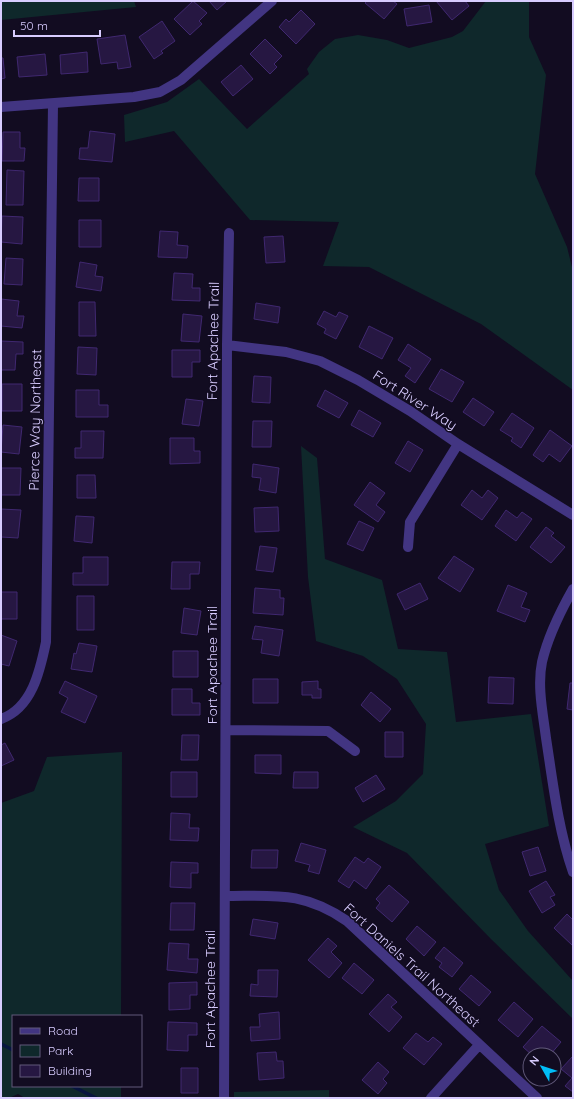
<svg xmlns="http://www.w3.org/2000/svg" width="574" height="1099" font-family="Quicksand,sans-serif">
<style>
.green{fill:#0f282b}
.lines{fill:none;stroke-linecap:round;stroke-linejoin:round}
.stream{stroke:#07143f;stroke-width:3.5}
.building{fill:#261742;stroke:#402870}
.minor{stroke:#423582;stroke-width:10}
.labels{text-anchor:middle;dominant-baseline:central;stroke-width:3;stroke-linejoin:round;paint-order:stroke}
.street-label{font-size:14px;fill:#d8ccff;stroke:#120c21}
</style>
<rect width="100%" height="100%" fill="#120c21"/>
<path class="green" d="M1,1H134L136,7L1,20Z
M486,1H529V37L546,75L535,174L567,247L573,271V390L481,324L369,267L323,266L339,222L250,220L174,131L125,142L124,115L167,102L199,79L247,129L309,74L307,69L319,52L335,39L358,35L387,40L409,48L452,37L463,31Z
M301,446L317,458L325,559L382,580L398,649L447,652L456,722L531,714L549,826L485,844L499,890L528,931L573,981V1019L491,939L407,853L353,827L396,801L423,774L426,724L397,679L363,656L316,641L308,577Z
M122,752L121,1016H13V1086H121V1098H25L18,1094L9,1098H1V803L34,791L47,757Z
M329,1090V1098H234V1092Z"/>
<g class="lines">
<path class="stream" d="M1,1044L13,1050
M72,1086L96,1098"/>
</g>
<path class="building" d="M193,1L207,13L199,21L202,24L190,35L174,19Z
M209,1H227L217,10Z
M367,1H393L397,4L384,19L365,3Z
M436,1H465L469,6L452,20Z
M429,5L432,22L407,26L404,9Z
M301,10L315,24L296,44L279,27L286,19L289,22Z
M162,21L175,41L161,51L163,53L154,59L139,37Z
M125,35L131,67L118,69L117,62L101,64L97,39Z
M265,39L282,56L274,64L277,67L270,74L250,54Z
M87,52L88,72L61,74L60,55Z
M45,54L47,75L19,77L17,57Z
M1,58H3L5,78L1,79Z
M241,65L253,79L233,96L221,82Z
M90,131L115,134L112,162L79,159L80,148H88Z
M3,132H20V148H25L24,161H2Z
M7,170L24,171L23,205H6Z
M79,178H99V201H78Z
M2,216L23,217L22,244L1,242Z
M79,220H101V247H79Z
M160,231L178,232L177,245L188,246L187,258L158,257Z
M283,236L285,262L266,263L264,237Z
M6,258L23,259L22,285L4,284Z
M80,262L97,265L95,276L103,277L101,291L76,287Z
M174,273L193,274L192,288H200V301L172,300Z
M1,299L19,301L17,316H24L22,328L1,326Z
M79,302H95L96,336H79Z
M256,303L280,307L278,323L254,319Z
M324,311L336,317L339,312L348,316L336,339L324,333L326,329L317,324Z
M183,314L202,316L199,342L181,341Z
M369,326L393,338L382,359L359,347Z
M1,341L23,342V354H16L15,370H1Z
M408,344L431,359L415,383L405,376L411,368L398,360Z
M78,347L97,348L96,375L77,374Z
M172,350H200V362H192V377H172Z
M441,369L464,382L452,402L429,389Z
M254,376L271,377L270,403L252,402Z
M2,384H22V411H2Z
M76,390H99V405H108V417H76Z
M325,390L348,403L339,418L317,406Z
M473,398L494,412L484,426L463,412Z
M186,399L203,401L199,426L182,424Z
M359,410L381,423L373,437L351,425Z
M512,413L534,428L521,448L511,441L513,438L500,430Z
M253,421H272L271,447H252Z
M3,425L22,427L19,454L1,452Z
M550,430L572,446L560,462L549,454L543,462L533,455Z
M81,431H104L103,458H75V448H81Z
M170,438H194V451H200V463L170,464Z
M408,441L423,450L410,472L395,463Z
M253,464L279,468L276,493L259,490L261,478L252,477Z
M1,468H21L20,495H1Z
M77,475H95L96,498H77Z
M370,482L385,493L376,505L385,512L378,522L354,505Z
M472,490L482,498L488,490L498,498L482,520L461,505Z
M278,507L279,531L255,532L254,508Z
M1,509L21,510L18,538L1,537Z
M506,510L517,518L522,512L532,519L516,541L495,526Z
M76,516L94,517L92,543L74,541Z
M359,521L374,528L363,551L347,544Z
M546,527L554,533L551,536L565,547L551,563L530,547Z
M260,546L277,548L273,572L256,570Z
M454,556L474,569L460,592L438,578Z
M83,557H108V585H73V573H83Z
M172,562H200L199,574H190V589H171Z
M420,583L428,599L405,610L397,594Z
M508,585L527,593L521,607L530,610L525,622L497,611Z
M255,588L280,590V598H284L283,615L253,613Z
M1,592H17V619H1Z
M77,596H94V630H77Z
M184,608L201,611L197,635L181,633Z
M255,626L283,630L279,656L261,653L263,640L252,639Z
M1,635L17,641L9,666L1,664Z
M79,643L97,646L92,672L71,669L74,653L76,654Z
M173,651H198V677H173Z
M489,677L514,678L513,704L488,703Z
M253,679H278V703H253Z
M65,681L97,696L85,723L61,712L68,698L59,693Z
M318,681V689H321V698H312V695H302V682Z
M570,683H573V710L567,709Z
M172,689H192V703H200V715H172Z
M371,692L391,709L380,722L361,705Z
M385,732H403V757H385Z
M182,735H199L198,760H181Z
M5,743L14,760L1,766V745Z
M255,755H281V774L255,773Z
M171,772H197V797H171Z
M294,772H318V788H293Z
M376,775L385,789L363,802L355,788Z
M171,813L190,814L189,828H199L198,841L170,840Z
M301,843L326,850L319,874L308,871L310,865L295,861Z
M538,847L546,871L530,876L522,852Z
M252,850H278L277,868H251Z
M355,857L364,863L368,858L381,867L366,889L354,880L349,888L338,881Z
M171,862L198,863V873H191V888L170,887Z
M546,881L555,895L550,897L555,905L542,913L529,891Z
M389,885L409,902L392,922L376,908L380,903L376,899Z
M171,903H195L194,930H170Z
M567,914L573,920V946L554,928Z
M253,919L278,923L275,939L250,935Z
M417,926L436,942L424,956L406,939Z
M328,938L337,946L331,952L342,963L329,978L308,960Z
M169,943L189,944L188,959H198L197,973L167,970Z
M444,947L463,963L452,977L439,967L442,963L435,958Z
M354,963L374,980L362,994L342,978Z
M258,970H278L277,997L250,996L251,984L258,985Z
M471,975L491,992L479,1006L459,989Z
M197,982V995H190V1009L169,1010V983Z
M388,994L397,1002L391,1007L402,1017L389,1032L369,1014Z
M514,1002L533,1019L518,1037L498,1020Z
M279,1012L280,1039L251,1041L250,1027H260L259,1014Z
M168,1022L197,1023V1035H188V1051L167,1050Z
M542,1026L561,1042L550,1055H541L536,1051L532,1055L523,1047Z
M416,1033L428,1042L433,1037L442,1044L424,1065L403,1048Z
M276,1052L277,1061H283L284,1078L259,1080L257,1053Z
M573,1056V1092L565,1086L572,1078L561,1069Z
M378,1062L389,1072L383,1079L387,1083L378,1094L362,1080Z
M181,1068H198V1093H181Z"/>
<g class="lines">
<path class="minor" d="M1,107L134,97L160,92L181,80L272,1
M227,345L286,352L320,361L358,380L410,411L458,444L573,515
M408,547L410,522L458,444
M573,589C560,612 548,636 542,662C537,686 543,714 546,738C553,783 558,829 573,872
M1,719C32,708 40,671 46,642L53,104
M226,730L328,731L355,751
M225,896C275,896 303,891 347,921L537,1098
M224,1098L227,345L229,233
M431,1098L479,1045"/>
</g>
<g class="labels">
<g class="street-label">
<text transform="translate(213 341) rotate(-89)">Fort Apachee Trail</text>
<text transform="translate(415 400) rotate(33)">Fort River Way</text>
<text transform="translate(35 420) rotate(-89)">Pierce Way Northeast</text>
<text transform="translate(212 665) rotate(-90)">Fort Apachee Trail</text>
<text transform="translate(412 965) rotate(42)">Fort Daniels Trail Northeast</text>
<text transform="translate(210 989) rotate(-90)">Fort Apachee Trail</text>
</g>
</g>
<rect width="574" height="1099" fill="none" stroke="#d8ccff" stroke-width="4"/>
<rect x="12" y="1015" width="130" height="72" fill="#120c21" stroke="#61597a"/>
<rect x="20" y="1028" width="20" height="6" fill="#423582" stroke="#61597a"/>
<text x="48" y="1035" font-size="12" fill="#d8ccff">Road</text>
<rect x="20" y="1045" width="20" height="12" fill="#0f282b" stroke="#61597a"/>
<text x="48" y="1055" font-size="12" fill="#d8ccff">Park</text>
<rect x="20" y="1065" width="20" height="12" fill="#261742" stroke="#61597a"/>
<text x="48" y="1075" font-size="12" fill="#d8ccff">Building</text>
<g transform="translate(542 1067) rotate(309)"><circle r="19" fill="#120c21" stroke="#61597a"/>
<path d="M0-3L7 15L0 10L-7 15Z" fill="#00bdf7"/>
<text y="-6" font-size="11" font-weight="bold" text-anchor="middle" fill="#d8ccff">N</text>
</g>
<path d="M14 30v6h86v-6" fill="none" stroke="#d8ccff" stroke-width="2"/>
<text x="20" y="30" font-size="12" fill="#d8ccff" stroke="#120c21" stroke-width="3" paint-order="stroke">50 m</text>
</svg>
